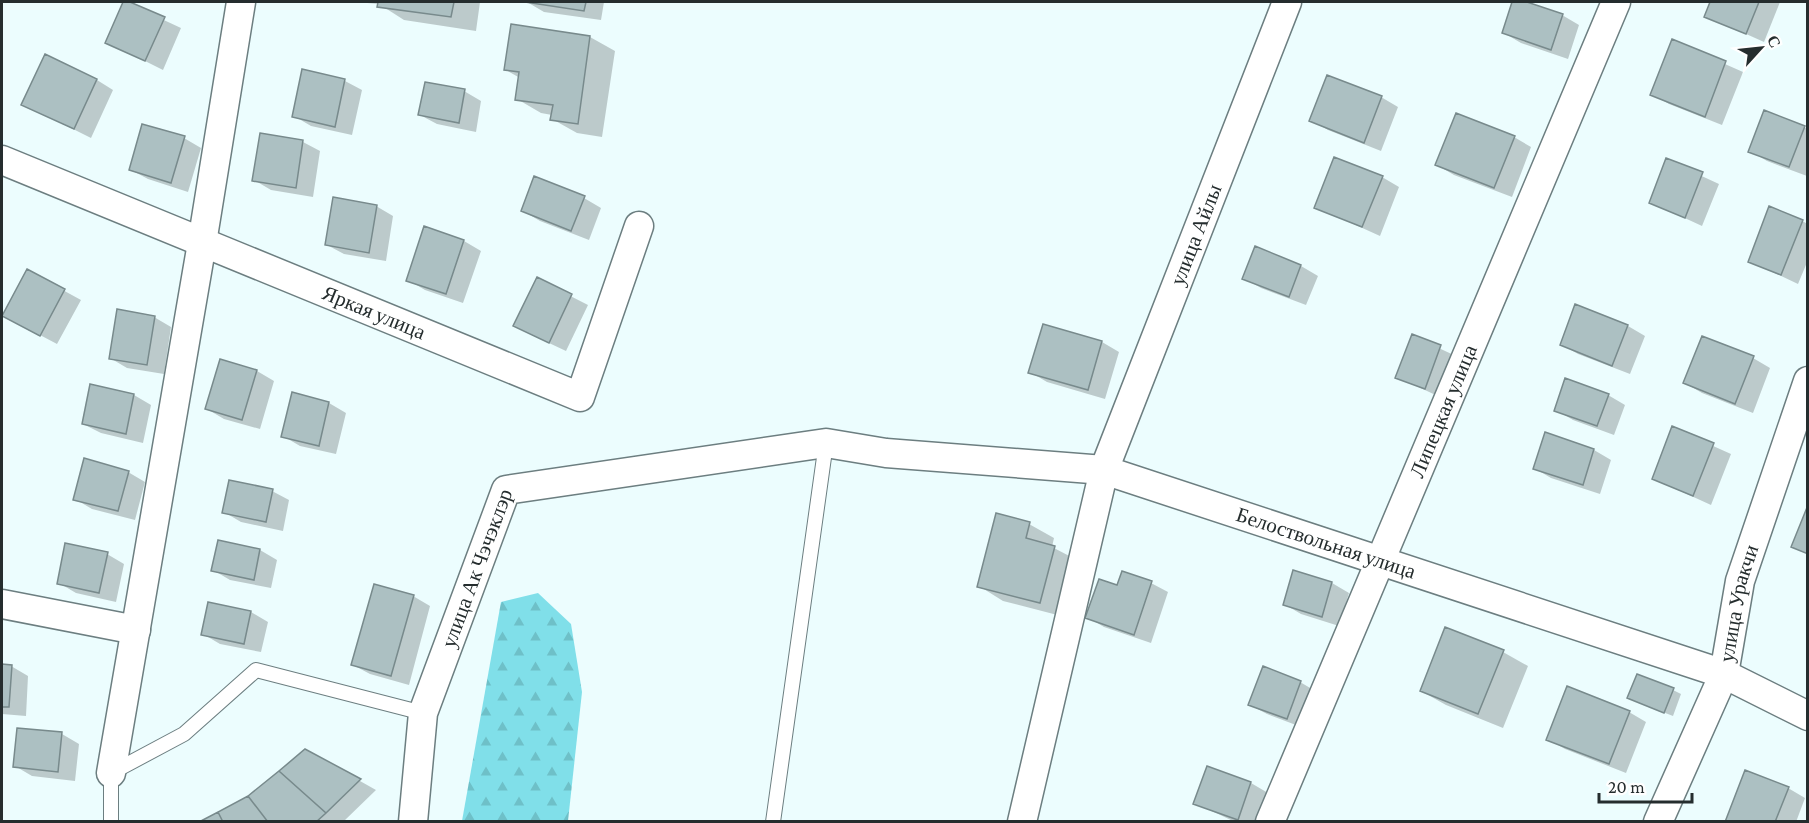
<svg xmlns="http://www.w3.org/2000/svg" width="1809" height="823" font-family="'Crimson Pro',serif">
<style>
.forest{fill:url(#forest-firs)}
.shadow{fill:#0003}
.building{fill:#acc0c2;stroke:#788a8c;stroke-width:1.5}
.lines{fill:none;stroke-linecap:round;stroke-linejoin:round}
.service-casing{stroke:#6c7e80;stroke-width:16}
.minor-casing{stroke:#6c7e80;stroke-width:31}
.service{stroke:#fff;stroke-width:14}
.minor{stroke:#fff;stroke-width:28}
.labels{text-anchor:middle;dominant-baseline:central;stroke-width:4.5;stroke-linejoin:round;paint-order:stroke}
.street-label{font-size:21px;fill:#252d2e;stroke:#fff}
</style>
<defs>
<pattern id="forest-firs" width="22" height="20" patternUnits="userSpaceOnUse" patternTransform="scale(1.5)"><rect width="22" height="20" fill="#80dfe9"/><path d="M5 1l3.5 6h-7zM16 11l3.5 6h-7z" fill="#6ec0c8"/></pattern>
</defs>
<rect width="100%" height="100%" fill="#ecfdfe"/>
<path class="forest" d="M538,593L571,624L582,692L568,821H462L501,602Z"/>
<path class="shadow" d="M125,2L181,28L163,70L107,42Z
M355,2H480L476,31L404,20L379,4Z
M527,2H604L601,20L544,12Z
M1514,2H1522L1562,15L1579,25L1568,59L1521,43L1504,33Z
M1712,2H1780L1764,42L1706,16Z
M590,37L615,51L602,137L577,133L552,119V115L541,113L517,99L520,78L506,70Z
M1673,41L1743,72L1722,125L1669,104L1652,94Z
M303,71L345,81L362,90L352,135L311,126L294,116Z
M97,80L113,90L91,138L23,104Z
M464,91L481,101L476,132L437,124L420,115Z
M1381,97L1398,107L1381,151L1328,130L1311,120Z
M1765,112L1808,129L1807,176L1767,161L1750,151Z
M261,135L303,142L320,151L313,197L271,190L254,180Z
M1514,137L1531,147L1512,197L1454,175L1437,165Z
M184,138L201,148L188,192L148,179L131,170Z
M1667,160L1719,184L1702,226L1650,202Z
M1382,177L1399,187L1380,236L1316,207Z
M535,178L584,198L601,208L589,240L540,221L523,211Z
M376,206L393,216L386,261L344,254L327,245Z
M1802,221L1808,224V260L1798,284L1749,261Z
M464,241L481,251L463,303L425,290L408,280Z
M1301,266L1318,276L1306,305L1261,288L1244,278Z
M28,271L81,300L57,344L21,325Z
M537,279L588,305L566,351L532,335Z
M1576,306L1628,326L1645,336L1630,374L1578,354L1561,344Z
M154,317L171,327L164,374L127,368L110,358Z
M1413,336L1458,357L1442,398L1397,377Z
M1102,342L1119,352L1105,399L1047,382L1030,372Z
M1753,358L1770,368L1753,413L1702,393L1685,383Z
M221,361L257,371L274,381L260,429L224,419L207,409Z
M134,395L151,405L143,443L101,433L83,424Z
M1608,395L1625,405L1614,435L1573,420L1556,410Z
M329,403L346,413L336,454L300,446L283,436Z
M1673,428L1731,454L1711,505L1654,479Z
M1546,434L1594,450L1611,460L1600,494L1551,478L1534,468Z
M128,472L145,482L135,520L92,509L75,499Z
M272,491L289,500L283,531L241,522L224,512Z
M1029,524L1054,538L1052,547L1079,561L1065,617L1003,601L979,586Z
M260,550L277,560L271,588L230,580L213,570Z
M107,554L124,564L116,602L76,593L59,583Z
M1294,572L1332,583L1349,593L1339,626L1301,614L1284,604Z
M1151,583L1168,592L1151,643L1104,627L1087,617Z
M413,596L430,606L409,685L370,674L353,665Z
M251,612L268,622L261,652L220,644L203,634Z
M1503,652L1528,666L1503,728L1446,705L1421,691Z
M2,666H11L28,676L26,716L2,714Z
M1300,682L1317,692L1304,728L1267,714L1250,705Z
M1673,690L1681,694L1673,716L1637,702Z
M1629,712L1646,722L1626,773L1565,749L1548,739Z
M19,729L62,734L79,744L75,781L32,776L15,766Z
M305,750L376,790L343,822H201L249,797Z
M1208,768L1251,783L1268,793L1258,822H1235L1195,803Z
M1788,788L1805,798L1796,822H1727Z"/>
<path class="building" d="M123,2H130L165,17L145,61L105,43Z
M378,2H454L451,17L377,7Z
M525,2H586L584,11Z
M1512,2H1527L1563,14L1551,50L1502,33Z
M1710,2H1759L1746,34L1704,17Z
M511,24L590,36L578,124L550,120L553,105L515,100L519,72L504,70Z
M1672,39L1726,61L1705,117L1650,95Z
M45,54L97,79L74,129L21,105Z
M302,69L345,79L335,127L292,117Z
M1327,75L1382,96L1364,143L1309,121Z
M425,82L465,89L459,123L418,115Z
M1764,110L1805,126L1789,167L1748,152Z
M1456,113L1515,136L1494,188L1435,165Z
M142,124L185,136L171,183L129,170Z
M260,133L303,140L296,188L252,181Z
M1334,157L1383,176L1362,227L1314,208Z
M1666,158L1703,172L1685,218L1649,203Z
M534,176L585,196L571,231L521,211Z
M333,197L377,205L369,253L325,245Z
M1769,206L1803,220L1781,275L1748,262Z
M424,226L464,240L446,294L406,281Z
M1255,246L1301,265L1289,297L1242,279Z
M27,269L65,289L40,336L2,316Z
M537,277L572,294L549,343L513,326Z
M1575,304L1628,325L1612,366L1560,345Z
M117,309L155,316L147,365L109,359Z
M1043,324L1102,341L1088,390L1028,373Z
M1412,334L1441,345L1425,389L1395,378Z
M1702,336L1754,356L1735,404L1683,383Z
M220,359L257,370L242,420L205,409Z
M1565,378L1609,394L1597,426L1554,411Z
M90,384L134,394L126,434L82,424Z
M292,392L329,402L319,446L281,437Z
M1672,426L1714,443L1693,496L1652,479Z
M1545,432L1594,449L1583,485L1533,469Z
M84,458L129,471L118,511L73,500Z
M229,480L273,489L266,522L222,513Z
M1808,505V554L1791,547Z
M996,513L1030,522L1026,538L1055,546L1040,603L977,587Z
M218,540L260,549L254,580L211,571Z
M65,543L108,552L99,593L57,584Z
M1293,570L1332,582L1322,617L1283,605Z
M1122,571L1152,581L1134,635L1085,618L1099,579L1117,585Z
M374,584L414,595L391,676L351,665Z
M208,602L251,611L244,644L201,635Z
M1445,627L1504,650L1478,714L1420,691Z
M2,664L12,665L9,707H2Z
M1263,666L1301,681L1287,719L1248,705Z
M1637,674L1674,688L1664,713L1627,698Z
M1567,686L1630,711L1609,764L1546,740Z
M17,728L62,732L58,772L13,767Z
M305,749L361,779L326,813L279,771Z
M1207,766L1251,782L1238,820L1193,804Z
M1745,770L1789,787L1775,822H1725Z
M279,771L326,813L316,822H268L248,796Z
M248,796L268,822H223L218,812Z
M218,812L223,822H199Z"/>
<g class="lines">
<defs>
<path id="service" d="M111,822V773L184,734L256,670L423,713
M773,822L826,443"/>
<g id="minor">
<path id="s1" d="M2,160L580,397L639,226"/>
<path d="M2,604L136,630"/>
<path d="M111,773L202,243L241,2"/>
<path id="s2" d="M413,822L423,713L506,490L826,443L886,453L1104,470L1724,674L1808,716"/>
<path id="s3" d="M1022,822L1104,470L1287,2"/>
<path id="s4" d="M1270,822L1616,2"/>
<path id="s5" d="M1658,822L1724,674L1740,581L1808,381"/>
</g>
</defs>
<use href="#service" class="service-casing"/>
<use href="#minor" class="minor-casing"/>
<use href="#service" class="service"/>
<use href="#minor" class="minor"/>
</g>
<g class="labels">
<g class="street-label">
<text stroke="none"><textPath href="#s3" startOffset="614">улица Айлы</textPath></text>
<text stroke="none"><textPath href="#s1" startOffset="402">Яркая улица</textPath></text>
<text stroke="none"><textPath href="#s4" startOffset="446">Липецкая улица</textPath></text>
<text stroke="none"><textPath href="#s2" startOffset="1184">Белоствольная улица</textPath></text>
<text stroke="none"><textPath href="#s2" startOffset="264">улица Ак Чэчэклэр</textPath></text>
<text stroke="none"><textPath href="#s5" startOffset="234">улица Уракчи</textPath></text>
</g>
</g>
<rect width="1809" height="823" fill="none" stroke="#252d2e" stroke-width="6"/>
<g transform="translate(1761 48) rotate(63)" stroke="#ffffff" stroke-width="4.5" paint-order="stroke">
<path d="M0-4.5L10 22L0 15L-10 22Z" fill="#252d2e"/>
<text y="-9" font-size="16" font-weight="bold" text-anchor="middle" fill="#252d2e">С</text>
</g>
<path d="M1599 793v9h93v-9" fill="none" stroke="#252d2e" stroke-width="3"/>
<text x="1608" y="793" font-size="18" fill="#252d2e" stroke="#ffffff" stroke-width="4.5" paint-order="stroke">20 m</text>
</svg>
